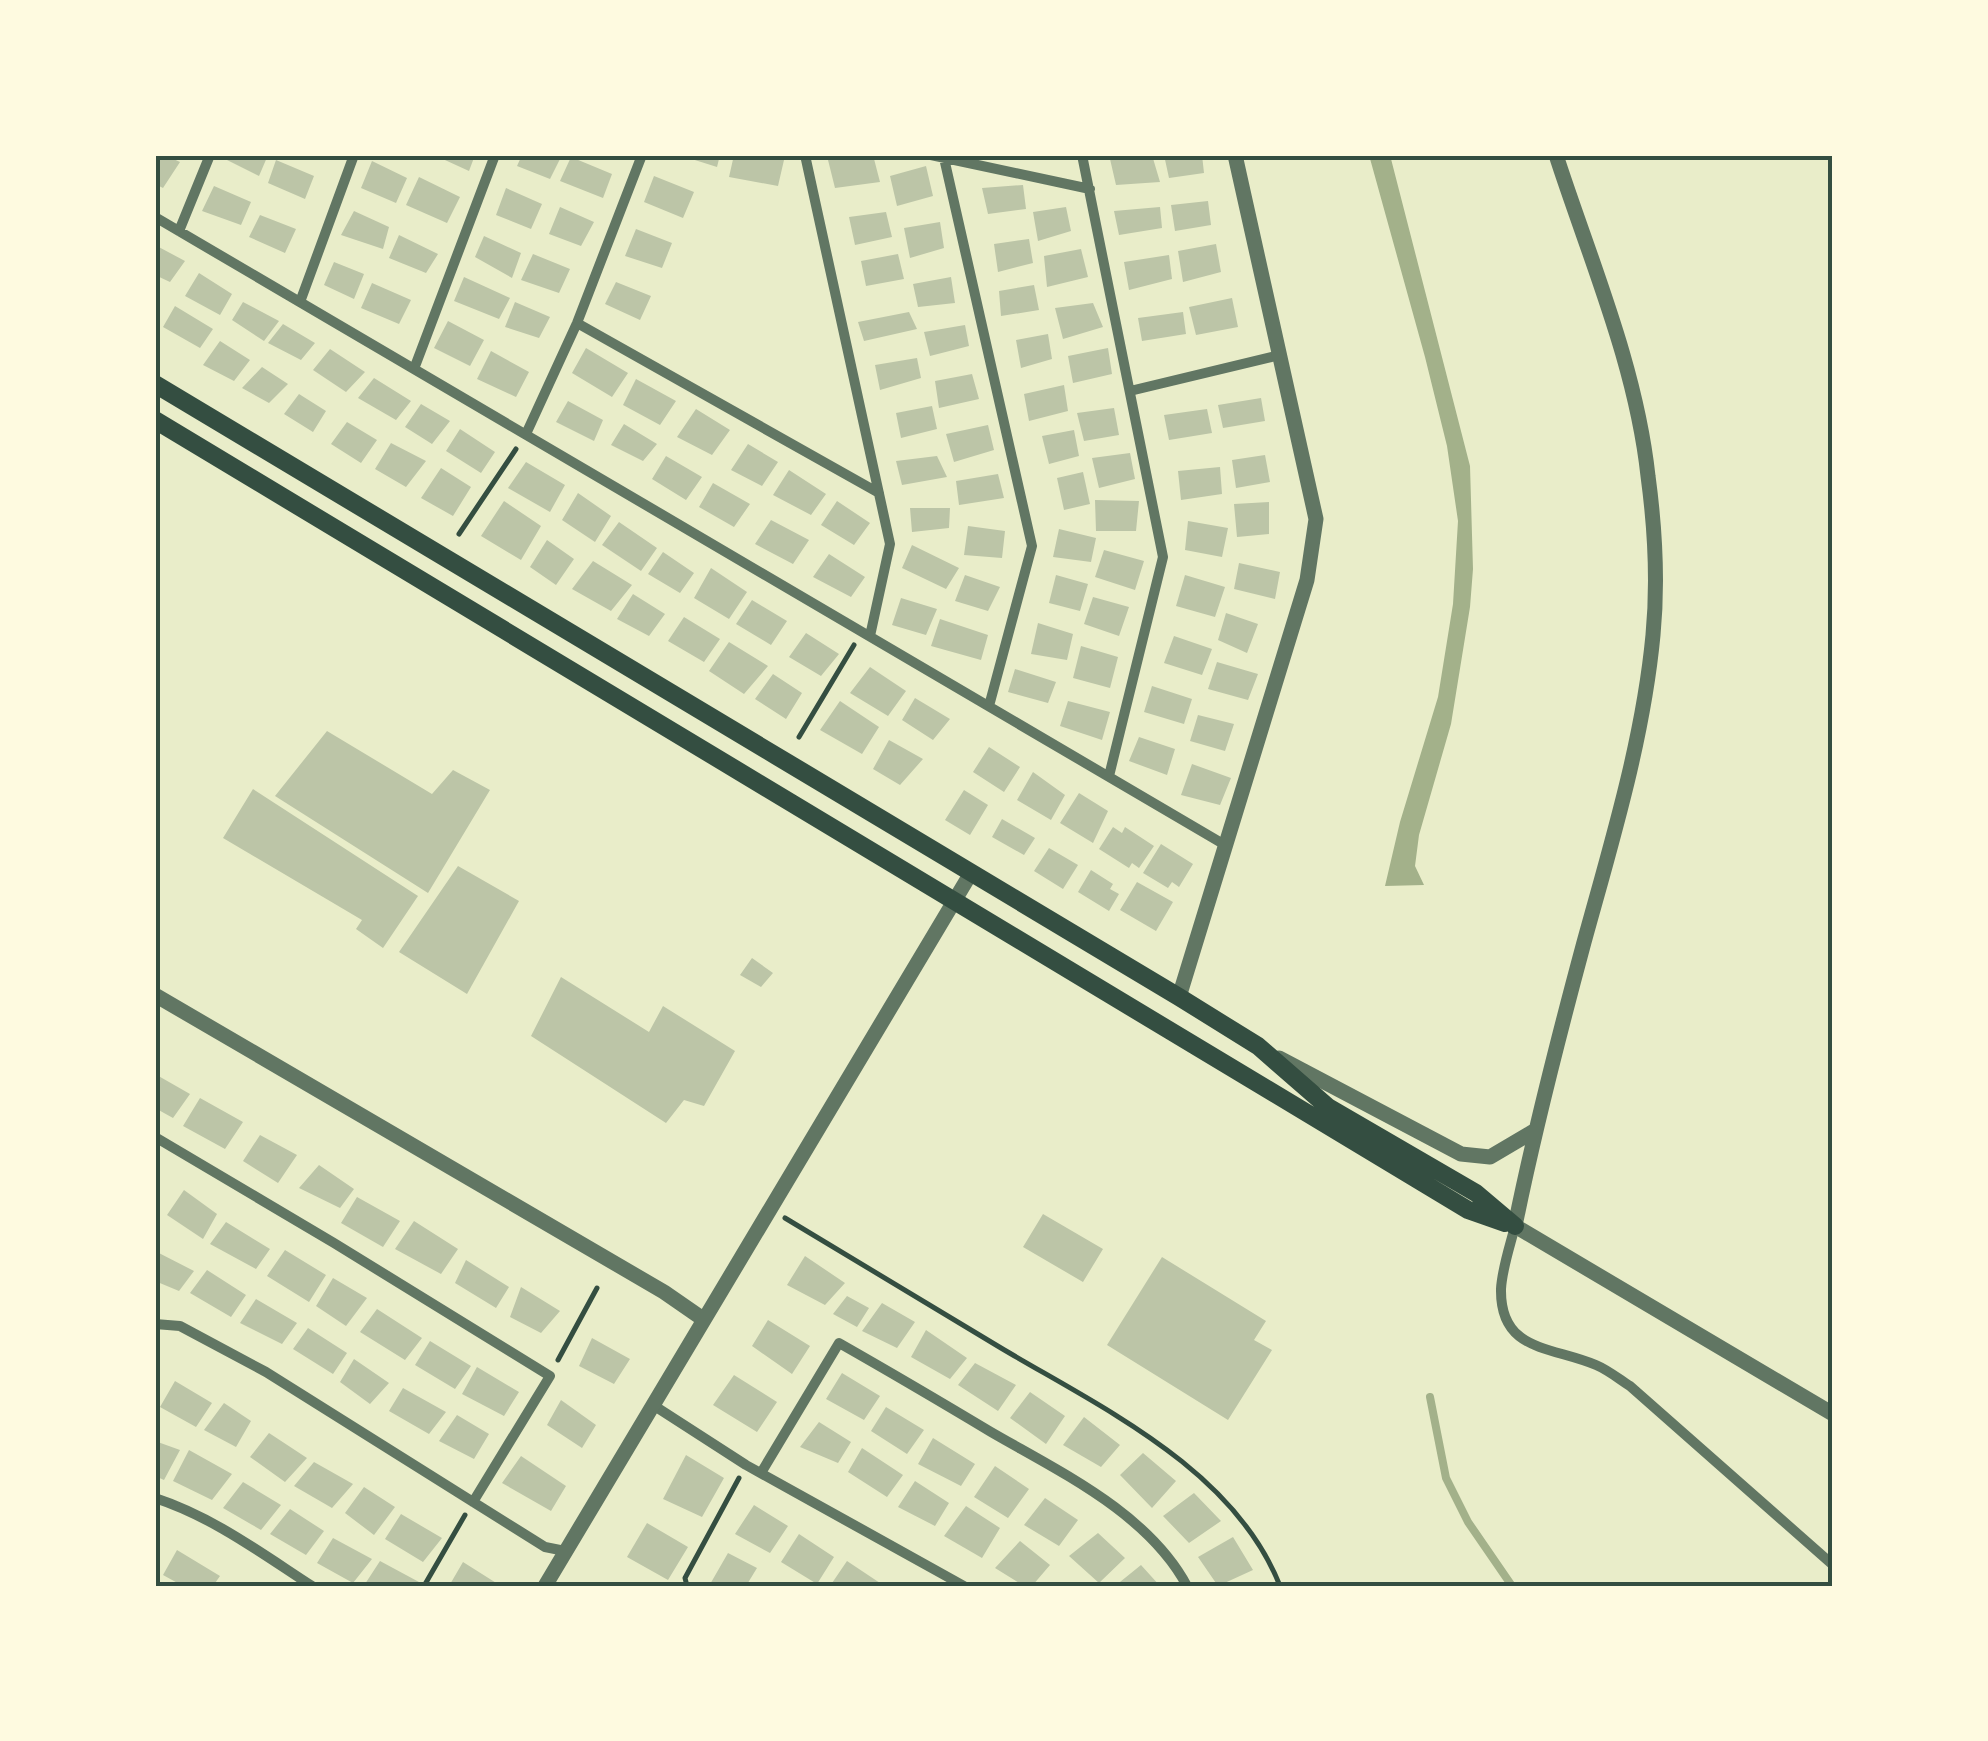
<svg xmlns="http://www.w3.org/2000/svg" width="1988" height="1741" font-family="Helvetica,sans-serif">
<style>
.water{fill:#a3b18a}
.lines{fill:none;stroke-linecap:round;stroke-linejoin:round}
.stream{stroke:#a3b18a;stroke-width:8}
.building{fill:#bcc5a7}
.path{stroke:#344e41;stroke-width:5}
.minor{stroke:#617663;stroke-width:10}
.tertiary{stroke:#617663;stroke-width:15}
.secondary{stroke:#344e41;stroke-width:18}
.neatline{fill:none;stroke:#344e41;stroke-width:4}
</style>
<rect width="100%" height="100%" fill="#e9edc9"/>
<path class="water" d="M1369,155H1390L1470,466L1473,569L1470,607L1451,724L1419,835L1415,866L1424,885L1385,886L1400,822L1438,697L1453,604L1458,521L1447,446L1425,357Z"/>
<g class="lines">
<path class="stream" d="M1430,1397L1446,1478L1468,1522L1512,1586"/>
</g>
<path class="building" d="M155,155H165L180,162L163,188L155,184Z
M224,155H268L259,176L223,158Z
M434,155H475L469,171Z
M522,155H562L550,179L517,166Z
M679,155H720L717,167Z
M734,155H764L784,160L778,186L729,177Z
M873,155L880,182L835,188L827,156Z
M1152,155L1160,182L1116,185L1110,159Z
M1164,155H1202L1204,173L1169,178Z
M571,157L612,174L603,198L560,181Z
M276,160L314,176L305,199L268,183Z
M372,161L407,178L396,203L361,188Z
M926,166L933,196L897,206L890,176Z
M654,176L694,192L683,218L644,202Z
M419,177L460,197L447,223L406,205Z
M1023,185L1026,209L988,214L982,188Z
M214,186L251,202L241,225L202,211Z
M506,188L542,204L531,229L496,215Z
M1208,201L1211,225L1175,231L1171,205Z
M560,207L594,222L581,246L549,234Z
M1066,207L1071,231L1038,241L1033,212Z
M1160,207L1162,228L1119,235L1114,211Z
M354,211L389,227L383,249L341,235Z
M886,212L892,237L855,245L849,217Z
M260,215L296,229L285,253L249,237Z
M940,222L944,248L910,258L904,228Z
M636,229L672,243L662,268L625,256Z
M399,235L438,254L426,273L389,258Z
M484,236L521,253L512,278L475,257Z
M1029,239L1033,263L998,272L994,244Z
M1216,244L1221,272L1183,282L1178,251Z
M155,245L185,261L170,282L155,275Z
M1081,249L1088,277L1047,287L1044,256Z
M533,254L570,269L559,293L521,280Z
M898,254L904,279L866,286L861,261Z
M1169,255L1172,279L1129,290L1124,262Z
M334,262L364,274L354,299L324,285Z
M199,273L232,294L220,315L185,296Z
M464,277L510,298L499,319L454,301Z
M951,277L955,303L918,307L913,284Z
M616,282L651,296L640,320L605,304Z
M372,283L411,300L399,324L361,308Z
M1034,285L1039,310L1001,316L999,291Z
M1232,298L1238,327L1196,335L1189,307Z
M243,302L279,321L264,341L232,320Z
M515,302L550,317L539,338L505,327Z
M1093,303L1103,327L1063,339L1055,308Z
M175,306L213,329L200,348L163,327Z
M909,312L917,329L864,341L858,322Z
M1183,312L1186,334L1142,341L1138,318Z
M448,321L484,340L470,366L434,348Z
M283,324L315,343L301,360L268,343Z
M965,325L969,346L930,356L924,332Z
M1048,334L1052,359L1021,368L1016,340Z
M220,341L250,360L234,381L203,365Z
M586,348L628,373L612,397L572,373Z
M1108,348L1112,374L1073,383L1068,356Z
M330,349L365,372L346,392L313,370Z
M491,351L529,372L516,397L477,379Z
M917,358L921,378L880,390L875,365Z
M262,367L288,384L269,403L242,388Z
M972,374L979,399L939,408L935,381Z
M374,378L411,401L396,420L358,398Z
M636,379L676,401L660,425L623,405Z
M1064,385L1068,411L1029,421L1024,394Z
M299,394L326,411L313,432L284,414Z
M1261,398L1265,421L1223,428L1218,405Z
M568,401L603,420L594,441L556,422Z
M421,404L450,421L432,444L405,427Z
M932,406L937,429L901,438L896,413Z
M1114,408L1119,435L1084,441L1077,413Z
M696,409L730,430L712,455L677,437Z
M1207,409L1212,433L1169,440L1164,415Z
M347,422L377,440L361,463L331,444Z
M624,424L657,444L643,461L611,445Z
M988,425L994,450L954,462L946,434Z
M460,429L495,452L481,473L446,451Z
M1074,430L1079,456L1049,464L1042,436Z
M391,443L426,461L406,487L375,469Z
M748,444L778,462L762,486L731,470Z
M1130,453L1135,479L1099,488L1092,458Z
M1265,455L1270,482L1236,488L1232,460Z
M666,456L702,477L686,500L652,479Z
M937,456L947,477L902,485L896,461Z
M526,462L565,485L550,512L508,488Z
M1220,467L1222,494L1181,500L1178,471Z
M441,468L471,487L453,516L421,498Z
M789,470L826,494L811,515L773,495Z
M1083,472L1090,504L1064,510L1057,478Z
M998,474L1004,498L959,505L956,481Z
M713,483L750,504L734,527L699,507Z
M578,493L611,516L595,542L562,520Z
M1095,500L1139,501L1136,531H1096Z
M504,501L541,526L521,560L481,536Z
M837,501L870,523L854,545L821,525Z
M1269,502V534L1237,537L1234,504Z
M910,508H950L949,528L912,532Z
M771,520L809,540L793,564L755,544Z
M1188,521L1228,528L1222,557L1185,550Z
M619,522L657,548L641,571L602,545Z
M968,526L1005,531L1002,558L964,555Z
M1059,529L1096,538L1091,562L1053,557Z
M547,540L574,559L556,585L530,567Z
M912,545L959,568L946,589L902,568Z
M1104,550L1144,561L1135,590L1095,577Z
M663,552L694,573L680,593L648,574Z
M829,554L865,577L851,597L813,577Z
M593,561L632,585L611,611L572,589Z
M1239,563L1280,572L1275,599L1234,589Z
M711,568L747,592L729,619L694,598Z
M965,575L1000,587L988,611L955,601Z
M1056,575L1088,584L1080,611L1049,603Z
M1185,575L1225,587L1215,617L1176,606Z
M633,594L665,614L649,636L617,619Z
M1093,597L1129,607L1119,636L1084,624Z
M901,598L937,609L926,635L892,625Z
M752,600L787,621L771,645L736,624Z
M1226,613L1258,624L1247,653L1218,640Z
M684,617L720,639L704,662L668,641Z
M940,619L988,635L981,660L931,646Z
M1038,623L1073,634L1067,660L1031,654Z
M806,633L839,654L821,676L789,657Z
M1174,636L1212,649L1202,675L1164,663Z
M729,642L768,666L744,694L709,671Z
M1081,646L1118,657L1110,688L1073,678Z
M1217,662L1258,674L1248,700L1208,689Z
M870,667L906,691L888,716L850,693Z
M1015,669L1056,682L1048,703L1008,692Z
M773,674L802,693L786,719L755,699Z
M1152,686L1192,699L1184,724L1144,712Z
M915,698L950,719L933,740L902,720Z
M840,701L879,727L862,754L820,730Z
M1068,701L1110,712L1102,740L1060,726Z
M1198,715L1234,724L1225,751L1190,741Z
M327,731L432,794L453,770L490,790L428,893L275,796Z
M1139,737L1175,749L1167,775L1129,761Z
M889,740L923,759L900,785L873,769Z
M989,747L1020,767L1004,792L973,772Z
M1192,764L1231,778L1220,805L1181,795Z
M1033,772L1065,795L1051,820L1017,800Z
M253,789L418,896L383,948L356,929L362,920L223,838Z
M964,790L988,805L970,835L945,820Z
M1079,793L1108,811L1093,843L1060,823Z
M1002,819L1035,838L1024,855L992,837Z
M1113,827L1122,833L1125,827L1154,846L1139,868L1132,863L1129,868L1099,849Z
M1161,844L1193,864L1179,887L1172,882L1168,888L1143,873Z
M1049,848L1078,865L1063,889L1034,871Z
M458,866L519,901L467,994L399,952Z
M1091,870L1113,884L1110,889L1119,894L1109,911L1078,892Z
M1137,882L1173,902L1156,931L1120,910Z
M752,958L773,973L761,987L740,975Z
M561,977L649,1032L663,1006L735,1051L704,1106L684,1100L666,1123L531,1036Z
M155,1074L190,1094L173,1118L155,1108Z
M200,1098L243,1122L225,1149L183,1126Z
M260,1135L297,1155L278,1183L243,1161Z
M319,1165L354,1189L340,1208L299,1188Z
M184,1190L217,1214L203,1239L167,1215Z
M357,1197L400,1221L383,1247L341,1223Z
M1043,1214L1103,1249L1083,1282L1023,1247Z
M414,1221L458,1249L441,1274L395,1249Z
M226,1222L270,1249L256,1269L210,1244Z
M285,1250L326,1275L309,1302L267,1276Z
M155,1251L194,1271L179,1291L155,1281Z
M805,1256L845,1283L825,1305L787,1285Z
M1162,1257L1266,1321L1254,1340L1272,1350L1228,1420L1107,1345Z
M466,1260L509,1287L496,1308L455,1283Z
M207,1270L246,1295L231,1317L190,1293Z
M333,1278L367,1298L346,1326L316,1306Z
M521,1287L560,1311L541,1333L510,1317Z
M847,1296L869,1308L857,1327L833,1314Z
M256,1299L297,1323L282,1344L240,1323Z
M882,1303L915,1322L897,1348L862,1331Z
M377,1309L422,1338L405,1360L360,1332Z
M768,1320L810,1346L792,1374L752,1346Z
M308,1328L347,1353L333,1374L293,1349Z
M926,1330L967,1358L950,1379L911,1357Z
M592,1338L630,1359L614,1384L579,1366Z
M430,1341L471,1366L455,1389L415,1365Z
M354,1359L389,1383L370,1404L340,1382Z
M975,1363L1016,1385L998,1411L958,1385Z
M477,1367L519,1392L504,1416L462,1394Z
M842,1373L880,1396L864,1420L826,1399Z
M734,1375L777,1402L757,1432L713,1405Z
M175,1381L212,1403L196,1427L160,1407Z
M403,1388L446,1412L429,1434L389,1411Z
M1030,1392L1065,1416L1046,1444L1010,1418Z
M561,1400L596,1425L582,1448L547,1425Z
M224,1403L251,1421L236,1447L204,1430Z
M886,1407L924,1430L907,1454L871,1431Z
M457,1415L489,1434L474,1459L439,1441Z
M1084,1417L1120,1445L1101,1467L1063,1445Z
M819,1422L851,1442L838,1463L800,1447Z
M269,1433L307,1458L285,1482L250,1457Z
M933,1438L975,1464L961,1486L918,1464Z
M155,1441L180,1450L164,1480L155,1476Z
M862,1448L903,1475L887,1497L848,1472Z
M189,1450L232,1474L212,1500L173,1481Z
M1143,1453L1176,1481L1152,1508L1120,1475Z
M686,1455L724,1478L702,1517L663,1499Z
M521,1456L566,1486L551,1511L502,1483Z
M314,1462L353,1484L332,1508L294,1486Z
M995,1466L1029,1489L1008,1518L974,1497Z
M915,1481L949,1503L935,1526L898,1507Z
M243,1482L281,1505L261,1530L223,1508Z
M364,1487L395,1507L374,1535L345,1513Z
M1194,1493L1221,1521L1189,1543L1163,1516Z
M1045,1498L1078,1520L1059,1546L1024,1525Z
M754,1505L788,1526L770,1553L735,1534Z
M966,1506L1000,1528L982,1558L944,1536Z
M290,1509L324,1531L306,1555L270,1534Z
M401,1514L442,1538L423,1562L385,1539Z
M647,1523L688,1547L668,1580L627,1557Z
M1098,1533L1125,1558L1099,1583L1069,1556Z
M799,1534L834,1557L817,1584L781,1562Z
M1233,1537L1253,1570L1218,1586L1198,1557Z
M333,1538L372,1559L353,1583L317,1563Z
M1020,1541L1050,1565L1032,1586H1024L995,1568Z
M177,1550L220,1576L213,1586H183L163,1575Z
M728,1553L757,1568L746,1586H709Z
M380,1561L419,1582L416,1586L365,1584Z
M847,1561L880,1583L878,1586H830Z
M463,1562L501,1586H449Z
M1141,1565L1160,1586H1115Z"/>
<g class="lines">
<path class="path" d="M459,534L516,449
M799,737L854,645
M785,1218C857,1261 929,1304 1001,1348C1102,1408 1234,1469 1280,1586
M558,1360L597,1288
M424,1586L465,1515
M687,1586L685,1578L739,1478"/>
<path class="minor" d="M805,155L890,544L870,636
M931,155L1090,189
M1082,155L1163,557L1109,776
M944,158L1032,546L989,706
M155,217L1225,845
M179,231L210,155
M300,302L354,155
M577,323L879,493
M414,369L495,155
M1130,391L1280,355
M526,434L577,323L642,155
M155,1137L334,1243L550,1376L473,1502
M1515,1226C1510,1246 1502,1269 1501,1289C1500,1352 1551,1346 1596,1365C1608,1370 1619,1379 1630,1386L1833,1565
M155,1324L180,1326L266,1372L545,1547L565,1551
M653,1405L746,1465L964,1586
M761,1473L839,1343C890,1372 941,1402 991,1432C1060,1472 1148,1513 1187,1586
M155,1498C213,1517 261,1553 312,1586"/>
<path class="tertiary" d="M1556,155C1590,260 1636,365 1648,476C1655,528 1658,583 1653,635C1643,741 1611,844 1583,946C1558,1039 1534,1132 1515,1226L1833,1414
M155,995L664,1292L703,1319
M1179,997L1307,580L1316,519L1235,155
M1279,1058L1461,1154L1490,1157L1534,1131
M545,1586L971,873"/>
<path class="secondary" d="M155,384L1179,997L1258,1046L1328,1107L1476,1193L1515,1226
M155,420L1468,1210L1505,1223"/>
</g>
<rect width="1988" height="1741" fill="none" stroke="#fefae0" stroke-width="315"/>
<rect x="158" y="158" width="1672" height="1426" class="neatline"/>
</svg>
